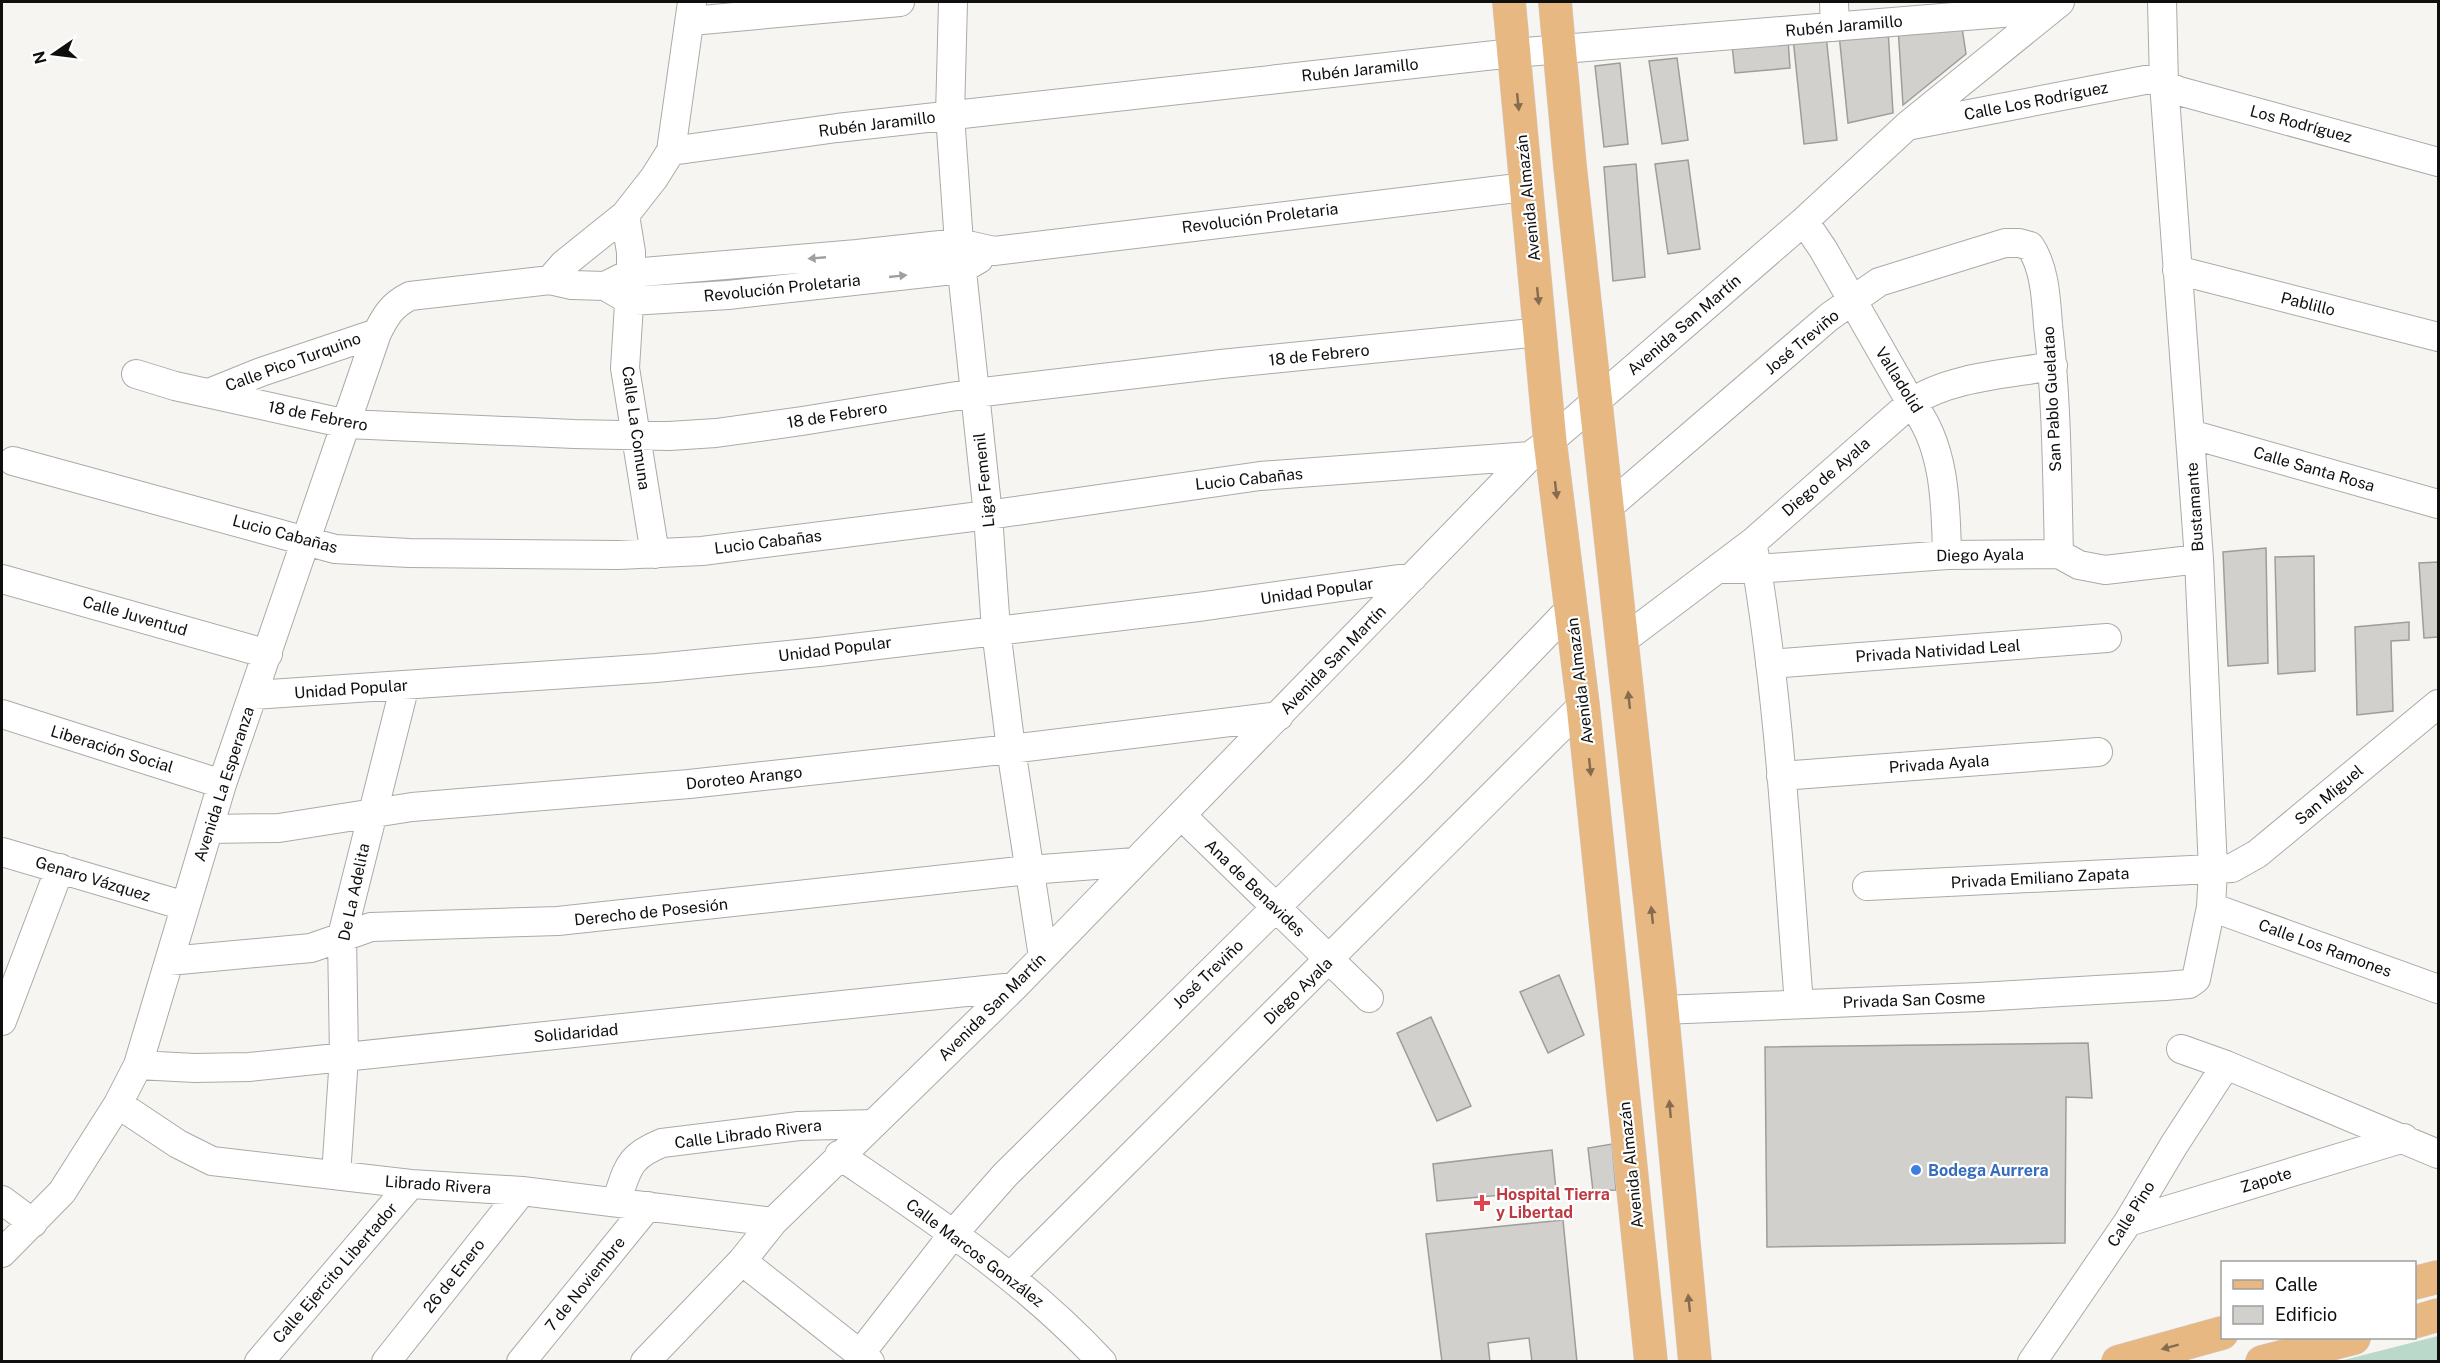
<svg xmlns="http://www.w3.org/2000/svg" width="2440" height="1363" font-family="'Public Sans',sans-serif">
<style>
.green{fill:#bbd9ca}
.building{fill:#d1d0cc;stroke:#9e9d99;stroke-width:1.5}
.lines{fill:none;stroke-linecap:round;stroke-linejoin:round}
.minor-casing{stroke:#abaaa7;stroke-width:30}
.major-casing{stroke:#cfcfcf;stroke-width:34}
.minor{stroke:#fff;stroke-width:28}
.major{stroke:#e8b883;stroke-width:33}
.oneway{fill:#866c4e}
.oneway2{fill:#9f9f9f}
.shop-dot{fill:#3f7fe0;stroke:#fff;stroke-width:2}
.health-dot{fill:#e0444e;stroke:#fff;stroke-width:2}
.labels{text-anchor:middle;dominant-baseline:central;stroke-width:4.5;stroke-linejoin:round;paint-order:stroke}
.street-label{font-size:16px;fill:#0f0f0e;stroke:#fff}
.shop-label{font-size:16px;font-weight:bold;fill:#366cbe;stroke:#fff;text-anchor:start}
.health-label{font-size:16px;font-weight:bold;fill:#be3a42;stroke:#fff;text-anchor:start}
</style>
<rect width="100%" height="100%" fill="#f6f5f2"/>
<path class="green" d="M2438,1336V1361H2340Z"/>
<path class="building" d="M1961,21L1966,54L1903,105L1898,27Z
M1888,29L1893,113L1848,123L1839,34Z
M1826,35L1837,140L1804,144L1793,38Z
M1788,39L1790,68L1735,73L1732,45Z
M1677,58L1688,140L1662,144L1649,61Z
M1620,63L1628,144L1604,147L1595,66Z
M1688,160L1700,249L1668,254L1655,164Z
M1636,164L1645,277L1613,281L1604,167Z
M2266,548L2268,663L2228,666L2223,552Z
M2314,556L2315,671L2278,674L2275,557Z
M2438,562V637L2424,638L2419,563Z
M2409,622V640L2391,641L2393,711L2357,715L2355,627Z
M1559,975L1584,1035L1548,1053L1520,992Z
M1431,1017L1471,1106L1437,1121L1397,1033Z
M2088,1043L2092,1098L2066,1097L2065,1243L1767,1247L1765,1047Z
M1612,1144L1616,1190L1593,1191L1588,1148Z
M1552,1150L1556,1190L1437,1201L1433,1164Z
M1563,1220L1577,1362H1532L1529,1338L1488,1343L1490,1362H1442L1426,1234Z"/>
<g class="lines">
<defs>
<path id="minor" d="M953,2L950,115L959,243L988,515L996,630L1011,749L1043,957
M1834,2L1835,27
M691,21L900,2
M1912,125L2145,80H2154L2179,91L2438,162
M671,151L837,128L1513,53L2051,9
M625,215L631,252V273L625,368L655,554
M1804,221L1823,249L1911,403C1945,443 1946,504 1947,555
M2177,270L2438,337
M550,280L564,264L625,215L654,178L671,151L692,2
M605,286L631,301L728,295L962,269L979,259
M136,374L175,386L347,424L574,434L669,436L716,433L802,421L975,393L1221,364L1541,332
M209,393L261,372L377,333
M2190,434L2438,504
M13,461L335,549L409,553L618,555L702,551L988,515L1260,476L1530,456
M1608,507L1829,317L1879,282L2005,243H2019L2030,246C2045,268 2046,299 2048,325C2057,401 2057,478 2059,554
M1754,552C1780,701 1787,853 1799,1004
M1718,569H1757L1947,555L2059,554L2079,565L2105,570L2199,559
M2,579L268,654
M1623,640L1753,542L1911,403C1949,377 2008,374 2053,366
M1770,664L2107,638
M253,695L656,668L819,652L1198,607L1413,577
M2,714L222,784
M1781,776L2098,752
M1181,815L1369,998
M209,829L279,828L412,807L689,784L1011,749L1279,716
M2,852L185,906
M1867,886L2232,868L2257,854L2438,704
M2211,907L2438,989
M169,961L311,948L371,927L558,921L1029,870L1135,862
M1662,1010L1978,997L2165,986L2189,984L2196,979L2211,907L2213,869L2199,559L2164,83L2162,2
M2,1021L60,868
M2181,1049L2226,1065L2438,1154
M138,1065L195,1068L249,1067L1014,987
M118,1104L178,1144L212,1161L411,1184L522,1191L773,1222
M839,1155C933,1219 1024,1278 1102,1362
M336,1175L344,1057L342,936L405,685
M2,1200L33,1223
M616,1202C628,1169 627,1157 662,1143L799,1126L873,1124
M2128,1222L2404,1138
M2,1253L62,1192L118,1104L138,1065L222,784L377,333C386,315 392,305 410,296L550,280L572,285L605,286L631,273L857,254L959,243L994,251L1526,187
M742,1261L870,1362
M1011,1276L1583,705
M860,1354L954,1233L1005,1175L1416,769L1571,608
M259,1362L411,1184
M386,1362L522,1191
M521,1362L648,1206
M645,1362L742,1261L773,1222L1014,987L1530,456L1550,441L1804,221L1907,126L2060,2
M2032,1362L2128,1222L2174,1145L2226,1065"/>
<path id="major" d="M1509,2L1550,441L1583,705L1651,1362
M1555,2L1570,166L1662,1010L1695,1362
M2414,1283L2438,1277
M2414,1322L2438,1315
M2118,1362L2222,1333
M2262,1362L2354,1338"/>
</defs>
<use href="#minor" class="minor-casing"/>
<use href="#major" class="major-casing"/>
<use href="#minor" class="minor"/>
<use href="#major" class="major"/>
</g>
<defs><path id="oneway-solid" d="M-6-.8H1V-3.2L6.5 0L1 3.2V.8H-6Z" transform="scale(1.5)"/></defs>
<g class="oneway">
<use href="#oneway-solid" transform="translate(1518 102) rotate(84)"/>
<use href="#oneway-solid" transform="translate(1538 296) rotate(84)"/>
<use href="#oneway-solid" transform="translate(1556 490) rotate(83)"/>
<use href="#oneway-solid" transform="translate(1629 700) rotate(-96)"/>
<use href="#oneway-solid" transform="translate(1590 767) rotate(84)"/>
<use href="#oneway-solid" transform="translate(1652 915) rotate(-96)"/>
<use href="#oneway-solid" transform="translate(1670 1109) rotate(-95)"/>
<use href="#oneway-solid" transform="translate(1689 1303) rotate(-96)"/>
<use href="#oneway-solid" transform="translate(2170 1347) rotate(165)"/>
</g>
<g class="oneway2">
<use href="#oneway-solid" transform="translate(817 258) rotate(175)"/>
<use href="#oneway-solid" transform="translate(898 276) rotate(-6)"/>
</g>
<circle class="shop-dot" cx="1916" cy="1170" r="6"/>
<path class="health-dot" d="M1479 1194h6v6h6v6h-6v6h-6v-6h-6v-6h6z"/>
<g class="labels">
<g class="street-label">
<text transform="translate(1844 26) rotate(-5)">Rubén Jaramillo</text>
<text transform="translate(1360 70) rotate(-6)">Rubén Jaramillo</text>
<text transform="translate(2036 101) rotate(-11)">Calle Los Rodríguez</text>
<text transform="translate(877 124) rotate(-7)">Rubén Jaramillo</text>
<text transform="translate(2301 124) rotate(15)">Los Rodríguez</text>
<text transform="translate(1528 198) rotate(-96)">Avenida Almazán</text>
<text transform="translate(1260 218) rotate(-7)">Revolución Proletaria</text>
<text transform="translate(782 288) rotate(-6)">Revolución Proletaria</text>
<text transform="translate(2308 304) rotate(14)">Pablillo</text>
<text transform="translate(1684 325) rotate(-41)">Avenida San Martín</text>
<text transform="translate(1802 342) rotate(-40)">José Treviño</text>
<text transform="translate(1319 355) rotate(-6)">18 de Febrero</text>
<text transform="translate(293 362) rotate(-20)">Calle Pico Turquino</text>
<text transform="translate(1899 380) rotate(58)">Valladolid</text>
<text transform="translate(2052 399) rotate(-93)">San Pablo Guelatao</text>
<text transform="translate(837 415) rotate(-9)">18 de Febrero</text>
<text transform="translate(318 416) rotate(11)">18 de Febrero</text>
<text transform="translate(636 428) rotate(82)">Calle La Comuna</text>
<text transform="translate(2314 469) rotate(16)">Calle Santa Rosa</text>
<text transform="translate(1826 477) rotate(-41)">Diego de Ayala</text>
<text transform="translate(1249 479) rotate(-6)">Lucio Cabañas</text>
<text transform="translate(984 480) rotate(-96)">Liga Femenil</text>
<text transform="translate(2195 507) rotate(-94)">Bustamante</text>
<text transform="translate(285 534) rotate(15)">Lucio Cabañas</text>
<text transform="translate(768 542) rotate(-7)">Lucio Cabañas</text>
<text transform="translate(1980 555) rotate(-1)">Diego Ayala</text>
<text transform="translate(1317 591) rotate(-8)">Unidad Popular</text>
<text transform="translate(135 616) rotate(16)">Calle Juventud</text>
<text transform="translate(835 649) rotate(-7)">Unidad Popular</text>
<text transform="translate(1938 651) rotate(-4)">Privada Natividad Leal</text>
<text transform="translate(1333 660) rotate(-46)">Avenida San Martín</text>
<text transform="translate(1580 681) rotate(-97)">Avenida Almazán</text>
<text transform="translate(351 689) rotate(-4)">Unidad Popular</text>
<text transform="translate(112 749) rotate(17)">Liberación Social</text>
<text transform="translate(1939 764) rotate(-4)">Privada Ayala</text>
<text transform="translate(744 778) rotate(-6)">Doroteo Arango</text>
<text transform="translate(224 784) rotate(-72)">Avenida La Esperanza</text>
<text transform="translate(2329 795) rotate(-40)">San Miguel</text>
<text transform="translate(2040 878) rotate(-3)">Privada Emiliano Zapata</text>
<text transform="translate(93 879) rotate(17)">Genaro Vázquez</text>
<text transform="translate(1255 888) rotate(44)">Ana de Benavides</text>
<text transform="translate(354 892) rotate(-78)">De La Adelita</text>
<text transform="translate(651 912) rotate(-6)">Derecho de Posesión</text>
<text transform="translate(2325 948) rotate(20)">Calle Los Ramones</text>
<text transform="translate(1208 974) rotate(-44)">José Treviño</text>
<text transform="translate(1298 991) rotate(-44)">Diego Ayala</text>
<text transform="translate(1914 1000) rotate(-2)">Privada San Cosme</text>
<text transform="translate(992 1007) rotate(-45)">Avenida San Martín</text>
<text transform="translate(576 1033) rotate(-5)">Solidaridad</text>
<text transform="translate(748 1134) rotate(-7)">Calle Librado Rivera</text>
<text transform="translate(1631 1165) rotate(-96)">Avenida Almazán</text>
<text transform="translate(2266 1180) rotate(-17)">Zapote</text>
<text transform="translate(438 1185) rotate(4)">Librado Rivera</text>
<text transform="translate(2131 1214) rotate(-58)">Calle Pino</text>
<text transform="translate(975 1253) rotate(37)">Calle Marcos González</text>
<text transform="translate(335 1273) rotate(-49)">Calle Ejercito Libertador</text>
<text transform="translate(454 1276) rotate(-52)">26 de Enero</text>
<text transform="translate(585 1284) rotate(-51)">7 de Noviembre</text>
</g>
<g class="shop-label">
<text x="1928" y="1170">Bodega Aurrera</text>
</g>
<g class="health-label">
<text x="1496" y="1194">Hospital Tierra<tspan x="1496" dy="18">y Libertad</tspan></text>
</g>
</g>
<rect width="2440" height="1363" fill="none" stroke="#0f0f0e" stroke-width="6"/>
<rect x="2221" y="1261" width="195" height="78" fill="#ffffff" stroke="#9f9f9f" stroke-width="1.5"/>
<rect x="2233" y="1280" width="30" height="9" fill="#e8b883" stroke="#9f9f9f" stroke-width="1.5"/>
<text x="2275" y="1291" font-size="18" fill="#0f0f0e">Calle</text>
<rect x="2233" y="1306" width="30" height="18" fill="#d1d0cc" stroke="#9f9f9f" stroke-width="1.5"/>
<text x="2275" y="1321" font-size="18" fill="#0f0f0e">Edificio</text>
<g transform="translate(54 54) rotate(256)" stroke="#ffffff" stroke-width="4.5" paint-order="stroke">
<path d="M0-4.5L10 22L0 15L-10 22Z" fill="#0f0f0e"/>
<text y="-9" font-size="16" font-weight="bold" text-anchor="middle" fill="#0f0f0e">N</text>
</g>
</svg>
